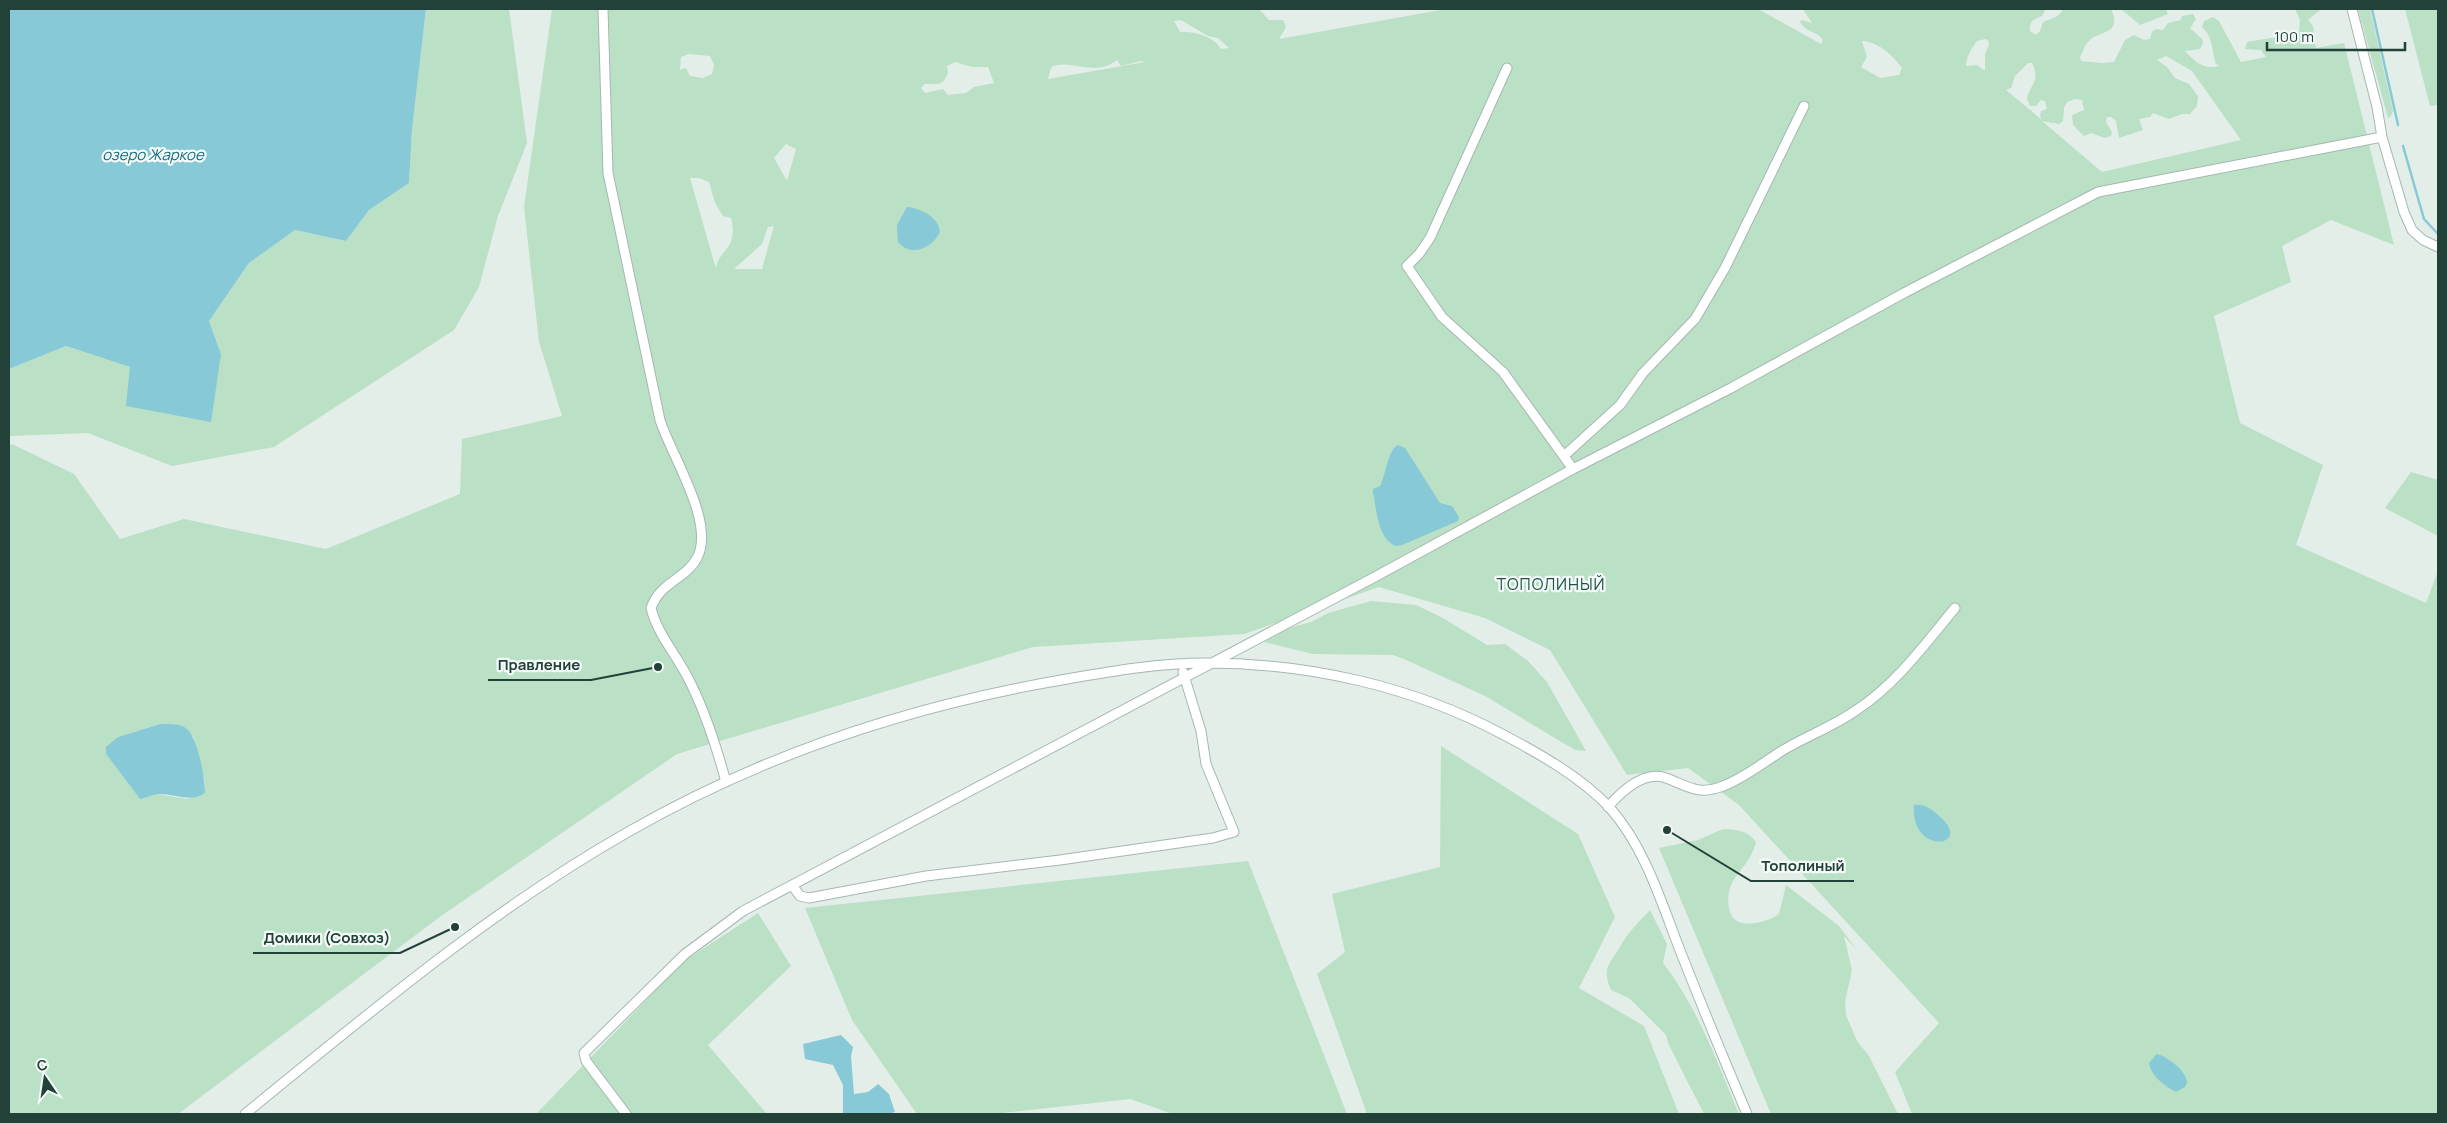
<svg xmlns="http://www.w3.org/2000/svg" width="2447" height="1123" font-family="Manrope,sans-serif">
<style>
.green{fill:#bae0c5;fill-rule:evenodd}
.water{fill:#87c9d6}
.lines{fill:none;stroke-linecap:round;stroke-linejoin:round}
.stream{stroke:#87c9d6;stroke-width:2.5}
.minor-casing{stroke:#a5b7b1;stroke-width:11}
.minor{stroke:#fff;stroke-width:9}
.labels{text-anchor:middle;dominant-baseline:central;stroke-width:4.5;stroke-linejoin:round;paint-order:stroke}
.water-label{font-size:15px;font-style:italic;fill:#166e81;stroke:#f4faf7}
.quarter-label{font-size:16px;letter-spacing:1px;fill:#1b5547;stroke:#f4faf7}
.leader{fill:none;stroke:#214139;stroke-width:2}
.callout-dot{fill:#214139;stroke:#f4faf7;stroke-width:2}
.callout-label{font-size:15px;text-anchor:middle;font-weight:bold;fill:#214139;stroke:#f4faf7;stroke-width:4.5;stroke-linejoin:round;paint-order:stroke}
</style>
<rect width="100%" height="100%" fill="#e3eee9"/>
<path class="green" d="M426,9H509L527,143L498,216L479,287L454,330L274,447L172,466L88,433L9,436V369L66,346L130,367L221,354L209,321L249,263L295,230L346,241L369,210L409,183L412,129Z
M552,9H1259L1269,20H1283L1286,27L1279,39L1446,9H1758L1821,44L1823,40C1817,31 1805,32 1800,22L1802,20L1812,23L1803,9H2046L2042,16C2033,19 2030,21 2030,31L2036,35L2040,31L2043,22L2056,17L2062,12L2061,9H2111C2122,34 2102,30 2090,40C2085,44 2083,51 2080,57L2081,61L2102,63L2114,62L2125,40L2134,35L2144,40L2150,39L2152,32L2156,29L2163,30L2168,23L2181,20L2182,16L2193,14L2196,19L2190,28L2202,39L2203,43L2200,49L2185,51C2195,62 2204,70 2219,66L2216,64C2211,50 2214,38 2202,27L2204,21L2213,17L2219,21L2241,62L2266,57L2261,50L2245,49L2247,42L2299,33L2300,20L2295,9H2321L2308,20L2313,26L2316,48L2344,43L2394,245L2331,220L2282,246L2291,282L2214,316L2240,423L2323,465L2296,545L2426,603L2438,571V1114H1912L1895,1072L1939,1023L1739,805L1688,768L1627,775L1550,650L1485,618L1379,587L1244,634L1033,647L677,754L441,916L178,1114H9V446L12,444L74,474L120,539L184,519L326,549L460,494L462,439L562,416L539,342L524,207ZM1181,20L1208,36L1218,38L1229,48L1221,49C1214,36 1194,31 1180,32L1174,21ZM1985,39L1988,40L1989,45L1985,54V71L1977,65L1966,66C1966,57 1972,48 1977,41ZM1865,41C1881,44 1892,55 1902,68L1899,75L1880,78L1861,67L1867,57L1862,41ZM689,54L710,56L714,65L712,74L703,78L690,76L686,68L680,70L681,57ZM2166,56L2192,71L2241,140L2102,172L2042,121L2059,124L2063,121L2064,108L2067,102L2075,99L2082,100L2084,110L2072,115L2073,125L2084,136L2091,133L2105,138L2111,136L2112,132L2106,122L2107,117H2111L2116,121L2119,138L2143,130L2139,119L2150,117L2153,113L2169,119L2182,114H2190L2197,106L2198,96L2189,84L2175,78L2167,67L2157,60ZM1117,60L1121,66L1141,61L1145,62L1048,79L1051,67C1072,58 1094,78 1117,60ZM955,62L972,67H988L994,83L974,87L966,93L948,95L943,89L925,93L921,88L925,84H939L944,81L948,73L947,66ZM2028,63H2032C2041,81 2030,84 2027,99L2030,106H2036L2041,100L2045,101L2047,109L2041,111L2040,116L2042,120L2006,90L2011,88L2015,76ZM786,144L796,149L787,181L774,158ZM690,178H699L709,182L715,203L723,216L731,218C739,250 718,249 716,269ZM774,226L762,269H734L762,244L768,227ZM160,724L193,736L205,782V793L187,799L157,794L140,799L106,754L118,737Z
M2121,9H2166L2168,14L2140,25Z
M2358,9H2370L2393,111L2391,116L2388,118Z
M2405,9H2438V105L2430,106Z
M2411,472L2438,480V536L2385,508Z
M1371,601L1416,605L1443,618L1487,645L1505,644L1528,661L1547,682L1586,751L1575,750L1485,696L1404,659L1393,655L1313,654L1264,642L1289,628L1311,622L1328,613Z
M1441,746L1578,834L1615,917L1579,988L1644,1026L1679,1114H1367L1317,974L1345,952L1332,894L1440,867Z
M1723,829C1738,830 1747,830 1756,842C1752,859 1742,867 1733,881C1726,893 1725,920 1742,923C1755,925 1769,921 1779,914L1786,885L1839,926L1857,950L1844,936L1852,970L1845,1002L1846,1015L1857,1041L1869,1056L1898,1114H1771L1659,848L1698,840Z
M1248,861L1347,1114H1173L1130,1099L994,1114H917L852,1020L805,908Z
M1650,910L1667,944L1663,963C1698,1008 1717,1062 1739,1114H1704L1669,1045L1666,1035L1629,998L1611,990C1601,967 1610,964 1620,947C1628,932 1639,922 1650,910Z
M758,913L791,966L708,1045L767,1114H536L684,961Z"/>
<path class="water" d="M9,9H426L412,129L409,183L369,210L346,241L295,230L249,263L209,321L221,354L211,422L126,406L130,367L66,346L9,369Z
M907,207C920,208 939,217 940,232C932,248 911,258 898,242L897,225Z
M1398,445L1405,448L1440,503L1452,506L1459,517L1458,521L1402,545L1395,546C1377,536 1377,511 1373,493V489L1380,486C1386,475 1388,449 1398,445Z
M160,724C168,724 180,723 187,729C198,739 205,778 205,793C190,803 176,794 159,794C153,794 147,798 140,799L106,754V747L118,737Z
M1914,805C1924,804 1930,808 1938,815C1977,847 1910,857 1914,805Z
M841,1035L853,1047L851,1056L854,1094L868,1092L878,1084L889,1094L895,1112L888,1114H843V1085L833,1065L805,1059L803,1044Z
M2157,1054C2168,1057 2187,1071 2187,1083L2185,1087L2176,1092C2165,1086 2151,1076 2149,1063Z"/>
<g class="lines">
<path class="stream" d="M2372,9L2398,125
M2403,146L2424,219L2438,234"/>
<defs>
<path id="minor" d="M603,9L608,173L660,420C671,455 716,523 697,558C686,579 660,582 651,608C657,633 675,653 687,676C705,710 716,745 726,782
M2352,9L2377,107L2382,137L2404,212L2412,230L2423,240L2438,247
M1507,68L1430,238L1419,254L1407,266L1442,317L1503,372L1573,469
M1565,455L1620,405L1643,373L1695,319L1725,268L1804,106
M1608,807C1621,792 1643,770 1666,778C1688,786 1698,796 1723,786C1745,778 1765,761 1785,749C1809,735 1836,725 1858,709C1897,683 1925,644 1955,608
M792,885L800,896L809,898L926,876L1060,860L1213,838L1234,832L1206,764L1201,731L1183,672
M245,1114C368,1014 489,911 628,832C764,754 913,705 1067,679C1113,671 1159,663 1206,663C1308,663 1412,686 1502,734C1540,754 1581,777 1610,808C1647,850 1663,908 1683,958C1704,1011 1725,1062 1747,1114
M626,1114L586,1061L584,1053L685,954L743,911L1371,579L1573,469L1731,388L1904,293L2098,192L2382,137"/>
</defs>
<use href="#minor" class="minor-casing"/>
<use href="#minor" class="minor"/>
</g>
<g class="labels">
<g class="water-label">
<text x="153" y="154">озеро Жаркое</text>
</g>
<g class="quarter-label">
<text x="1551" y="584">ТОПОЛИНЫЙ</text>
</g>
</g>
<path class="leader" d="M658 667L591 680H488M1667 830L1751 881H1854M455 927L400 953H253"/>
<g class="callout-dot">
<circle cx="658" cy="667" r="5"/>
<circle cx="1667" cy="830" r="5"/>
<circle cx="455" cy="927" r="5"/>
</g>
<g class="callout-label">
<text x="539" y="670">Правление</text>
<text x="1803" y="871">Тополиный</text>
<text x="327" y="943">Домики (Совхоз)</text>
</g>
<rect width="2447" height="1123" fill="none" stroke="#214139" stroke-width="20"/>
<g transform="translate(45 1078) rotate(347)" stroke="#f4faf7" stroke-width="4" paint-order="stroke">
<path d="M0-4L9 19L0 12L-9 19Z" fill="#214139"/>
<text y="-8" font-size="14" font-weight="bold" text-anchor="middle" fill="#214139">С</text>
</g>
<path d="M2267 42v8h138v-8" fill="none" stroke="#214139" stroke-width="2.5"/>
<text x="2274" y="42" font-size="15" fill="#214139" stroke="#f4faf7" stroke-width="4" paint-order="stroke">100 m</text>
</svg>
